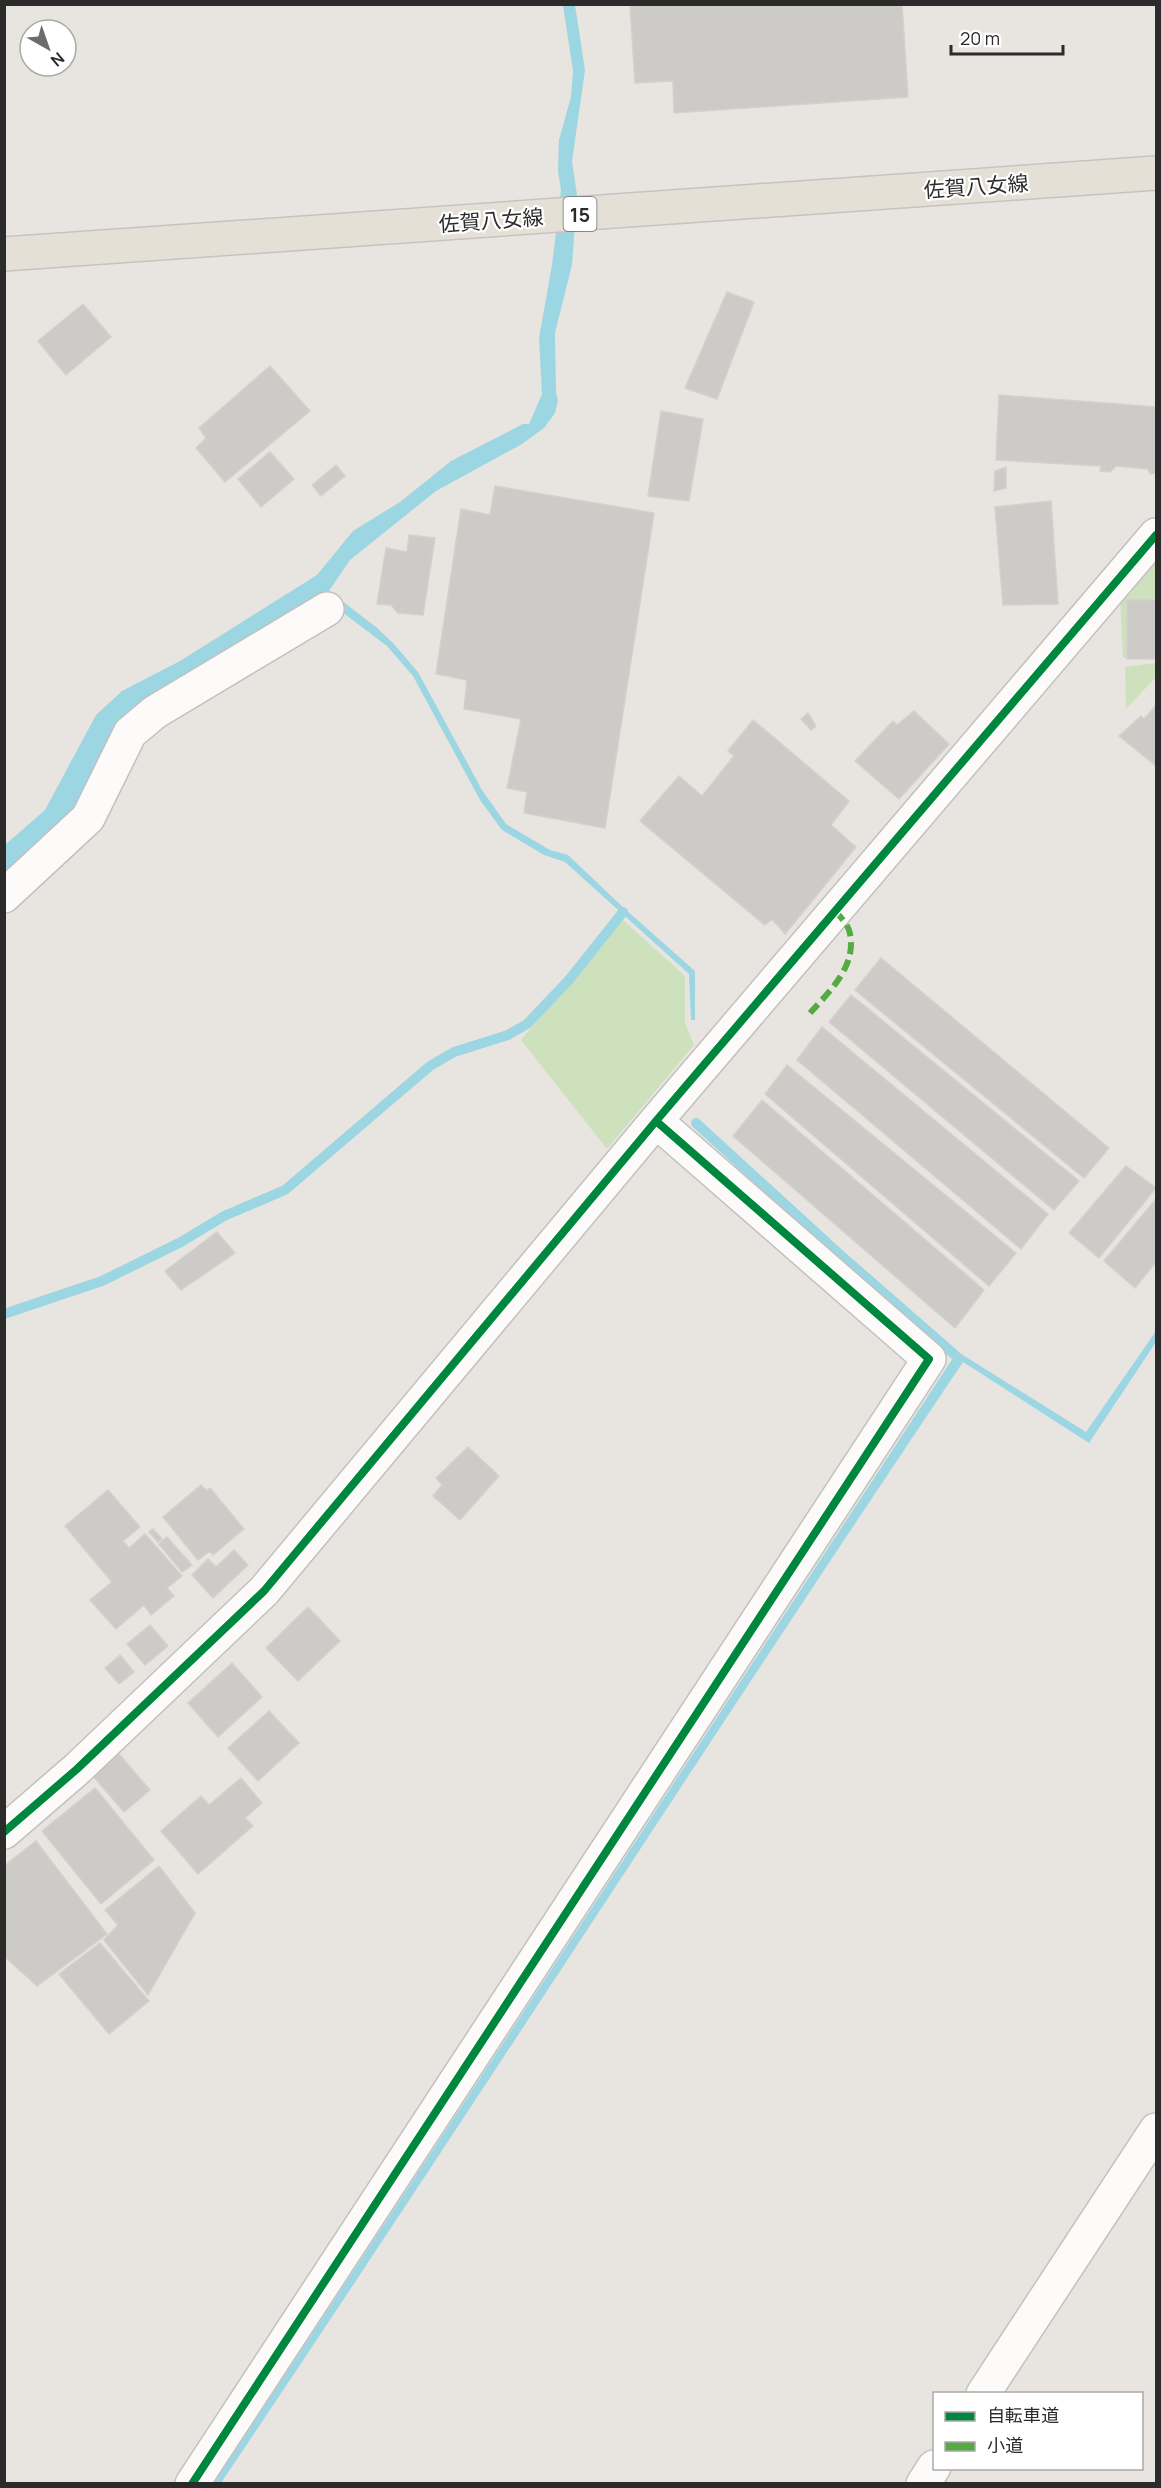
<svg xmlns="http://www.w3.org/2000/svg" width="1161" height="2488" font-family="Manrope,'Noto Sans JP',sans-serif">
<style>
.green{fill:#cee1bd}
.water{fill:#9cd6e2}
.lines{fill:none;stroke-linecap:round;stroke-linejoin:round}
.stream{stroke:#9cd6e2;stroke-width:10}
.building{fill:#cdcbc8;stroke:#d3d0cd;stroke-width:1.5}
.minor-casing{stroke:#c2c1c1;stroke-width:36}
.primary-casing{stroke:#c5c3c2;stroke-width:36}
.minor{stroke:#fcfbfa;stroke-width:33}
.primary{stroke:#e5e0d6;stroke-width:33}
.quiet{stroke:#54ab44;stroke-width:6;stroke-dasharray:12 6;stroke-linecap:butt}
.cycleway-casing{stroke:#fff;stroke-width:11}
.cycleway{stroke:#00873e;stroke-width:8}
.labels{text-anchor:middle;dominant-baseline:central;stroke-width:4.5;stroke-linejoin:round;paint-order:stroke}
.shield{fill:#fff;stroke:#6b6b6b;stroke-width:1.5}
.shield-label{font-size:20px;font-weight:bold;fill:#2b2b2b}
.street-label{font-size:21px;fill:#2b2b2b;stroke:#fff}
</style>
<rect width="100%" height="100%" fill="#e8e5e1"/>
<path class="green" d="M1156,553V653L1123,658L1120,599Z
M1156,663V677L1126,709L1125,667Z
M622,919L685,976V1023L694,1045L607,1149L521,1040Z"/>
<path class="water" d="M563,5H575L585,70L572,161L577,195L572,265L555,333L556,393L558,400L555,413L544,428L522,444L436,491L350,560L329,591L376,627L393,643L418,672L482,790L506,824L550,850L568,855L625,909L695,971V1020H691L689,974L565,862L544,855L502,830L480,800L413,676L387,646L322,597L129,713L101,752L65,826L5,875V845L45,810L96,715L122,691L180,661L317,575L353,531L400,502L451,461L523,424H529L542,394L539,338L552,265L561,190L558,171L559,140L571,97L573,71Z
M1156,1331V1342L1089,1443L963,1362C713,1734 471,2111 221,2483H214L955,1355L958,1352L1086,1432Z"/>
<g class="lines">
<path class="stream" d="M696,1123L837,1252L955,1355
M4,1314L102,1281L181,1242L224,1216L285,1190L430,1066L454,1052L508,1035L527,1024L568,981L623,912"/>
</g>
<path class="building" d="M630,4H902L908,97L674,113L673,81L635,83Z
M727,292L754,302L717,399L685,388Z
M83,304L111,337L66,375L38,341Z
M270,366L310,411L225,482L196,448L206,438L199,428Z
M999,395L1156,407V473L1150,474L1148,469L1116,466L1110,472L1100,471L1101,466L996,460Z
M661,411L703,419L689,501L648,496Z
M270,452L294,479L261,507L238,479Z
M336,465L345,476L321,496L312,485Z
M1006,467V488L994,491L995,471Z
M495,486L654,513L605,828L524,813L527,792L507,788L521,719L464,709L467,680L436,674L461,509L490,515Z
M1051,501L1058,604L1003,605L995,507Z
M409,535L435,538L423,615L398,613L391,605L377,604L386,548L407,552Z
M1127,600H1156V659H1127Z
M1156,705V766L1119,736L1141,716L1144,719Z
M914,711L949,744L899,799L855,761L893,721L897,725Z
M808,713L816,726L811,730L801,719Z
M753,720L849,801L831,825L856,847L785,934L772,919L765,925L640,821L679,776L702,796L734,756L728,751Z
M881,958L1109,1148L1084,1178L855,990Z
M851,995L1079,1181L1054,1210L829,1022Z
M822,1027L1048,1214L1021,1249L797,1060Z
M787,1065L1016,1253L989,1286L765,1094Z
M762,1100L984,1290L955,1328L733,1136Z
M1126,1166L1156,1188L1099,1258L1069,1233Z
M1156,1199V1262L1135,1288L1104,1261Z
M217,1232L235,1253L181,1290L165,1271Z
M468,1447L499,1476L460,1520L433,1496L442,1485L436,1478Z
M201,1485L207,1491L210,1488L244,1529L213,1555L210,1551L198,1560L163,1517Z
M108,1490L140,1527L123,1541L129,1548L145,1534L182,1576L167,1588L174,1596L151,1615L144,1605L116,1629L90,1600L112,1582L65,1526Z
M153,1529L162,1539L158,1542L149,1532Z
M167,1537L192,1565L182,1572L159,1544Z
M234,1550L248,1565L213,1598L192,1575L208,1559L216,1567Z
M308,1607L340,1641L298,1681L266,1648Z
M150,1625L168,1646L145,1665L127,1644Z
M120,1655L134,1672L119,1684L105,1668Z
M232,1663L262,1697L218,1737L188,1703Z
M269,1711L299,1743L258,1781L228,1748Z
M119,1754L150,1790L124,1812L93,1776Z
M241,1778L262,1803L245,1818L253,1826L198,1874L161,1831L201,1796L209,1805Z
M95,1788L154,1860L101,1904L42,1831Z
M36,1841L107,1934L37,1986L4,1956V1866Z
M159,1866L195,1913L148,1995L104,1940L118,1925L105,1910Z
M100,1943L149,2001L109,2034L59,1974Z"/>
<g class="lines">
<defs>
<path id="minor" d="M4,896L88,818L130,733L155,712L327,609
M4,1832L77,1769L264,1591L656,1121L1156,535
M983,2394L1156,2130
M192,2484L929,1359L656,1121
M923,2484L934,2467"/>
<path id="primary" d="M4,254L1156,173"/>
</defs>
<use href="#minor" class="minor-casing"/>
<use href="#primary" class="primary-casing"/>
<use href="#minor" class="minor"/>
<use href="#primary" class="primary"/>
<path class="quiet" d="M810,1013C830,991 859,964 849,930C847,924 840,916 835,911"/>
<defs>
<path id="cycleway" d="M4,1832L77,1769L264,1591L656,1121L1156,535
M192,2484L929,1359L656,1121"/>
</defs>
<use href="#cycleway" class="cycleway-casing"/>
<use href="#cycleway" class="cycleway"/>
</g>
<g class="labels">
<rect class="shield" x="563.5" y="197" width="33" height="34" rx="4.5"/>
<g class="shield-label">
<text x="580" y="214">15</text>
</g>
<g class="street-label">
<text transform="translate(976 186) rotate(-4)">佐賀八女線</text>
<text transform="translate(491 220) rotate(-4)">佐賀八女線</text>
</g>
</g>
<rect width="1161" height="2488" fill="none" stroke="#2b2b2b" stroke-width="12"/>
<rect x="933" y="2392" width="210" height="78" fill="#ffffff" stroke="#aaaaaa" stroke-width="1.5"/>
<rect x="945" y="2412" width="30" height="9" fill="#00873e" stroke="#aaaaaa" stroke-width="1.5"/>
<text x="987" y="2422" font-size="18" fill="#2b2b2b">自転車道</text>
<rect x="945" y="2442" width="30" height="9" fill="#54ab44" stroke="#aaaaaa" stroke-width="1.5"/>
<text x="987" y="2452" font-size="18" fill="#2b2b2b">小道</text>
<g transform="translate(48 48) rotate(140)"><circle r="28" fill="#ffffff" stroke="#aaaaaa" stroke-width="1.5"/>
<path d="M0-4.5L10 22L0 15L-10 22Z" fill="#6d6c6b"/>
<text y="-9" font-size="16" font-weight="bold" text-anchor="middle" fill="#2b2b2b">N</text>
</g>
<path d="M951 45v9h112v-9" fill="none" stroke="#2b2b2b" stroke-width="3"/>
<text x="960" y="45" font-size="18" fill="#2b2b2b" stroke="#ffffff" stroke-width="4.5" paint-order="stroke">20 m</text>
</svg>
